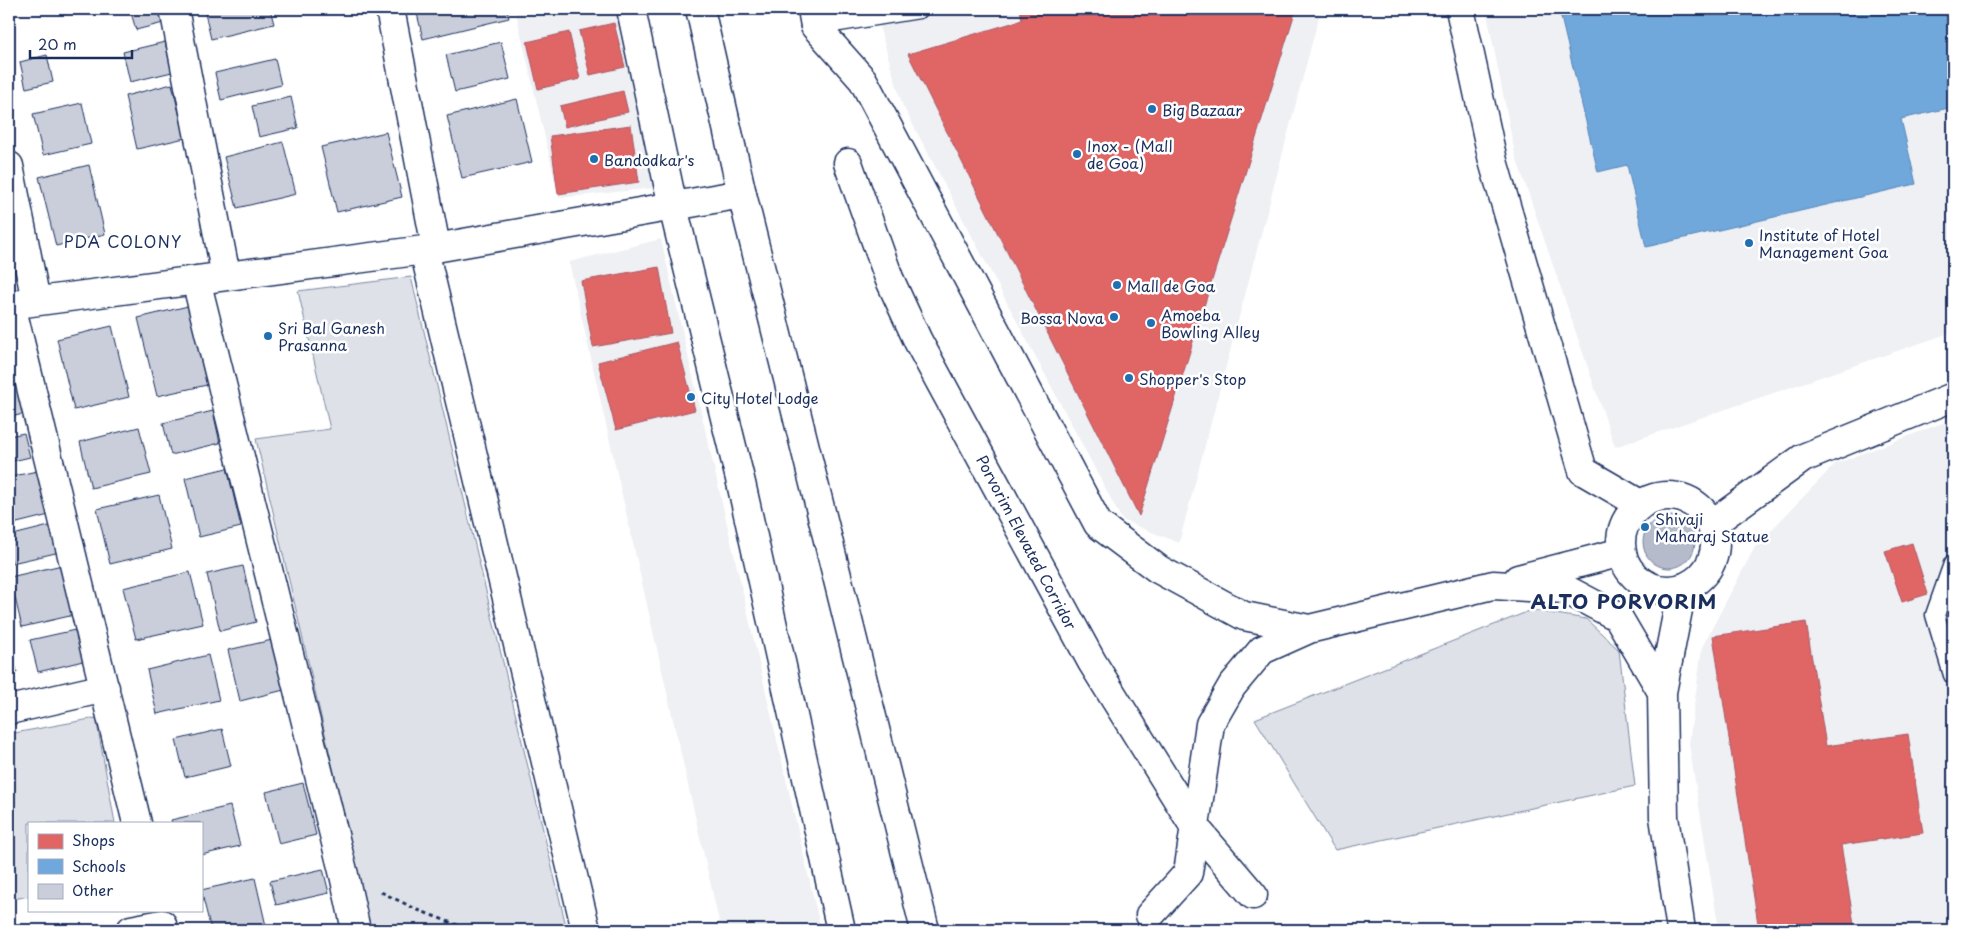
<svg xmlns="http://www.w3.org/2000/svg" width="1962" height="939" font-family="'Playpen Sans',sans-serif">
<style>
.built{fill:#eff0f4}
.green{fill:#dee1e7;stroke:#7c88a2}
.water{fill:#b5bbca;stroke:#77839f}
.shops{fill:#e06666;stroke:#a55664}
.schools{fill:#6fa8dc;stroke:#5684b6}
.building{fill:#caceda;stroke:#1b2f5e}
.lines{fill:none;stroke-linecap:round;stroke-linejoin:round}
.lane-casing{stroke:#1b2f5e;stroke-width:21}
.street-casing{stroke:#1b2f5e;stroke-width:31}
.secondary-casing{stroke:#1b2f5e;stroke-width:31}
.primary-casing{stroke:#1b2f5e;stroke-width:31}
.highway-casing{stroke:#1b2f5e;stroke-width:31}
.path{stroke:#1b2f5e;stroke-width:3;stroke-dasharray:4 4;stroke-linecap:butt}
.lane{stroke:#fff;stroke-width:18}
.street{stroke:#fff;stroke-width:28}
.secondary{stroke:#fff;stroke-width:28}
.primary{stroke:#fff;stroke-width:28}
.highway{stroke:#fff;stroke-width:28}
.poi-dot{fill:#1f6fb2;stroke:#fff;stroke-width:2}
.labels{text-anchor:middle;dominant-baseline:central;stroke-width:5;stroke-linejoin:round;paint-order:stroke}
.poi-label{font-size:15px;fill:#1b2f5e;stroke:#fff;text-anchor:start}
.street-label{font-size:15px;fill:#1b2f5e;stroke:#fff}
.neighbourhood-label{font-size:16px;letter-spacing:1px;fill:#1b2f5e;stroke:#fff}
.district-label{font-size:20px;font-weight:bold;letter-spacing:1px;fill:#1b2f5e;stroke:#fff}
</style>
<rect width="100%" height="100%" fill="#fff"/>
<filter id="ink" filterUnits="userSpaceOnUse"><feTurbulence type="fractalNoise" baseFrequency=".02" numOctaves="2"/><feDisplacementMap in="SourceGraphic" scale="10" xChannelSelector="R" yChannelSelector="G"/><feConvolveMatrix kernelMatrix="1 2 1 2 8 2 1 2 1" color-interpolation-filters="sRGB"/></filter>
<g filter="url(#ink)">
<path class="built" d="M515,9H631L674,186L559,198Z
M874,9H1321L1179,543L1122,520L902,104Z
M1486,9H1953V332L1615,447L1515,154Z
M661,239L821,930H721L569,262Z
M1953,419V930H1719L1689,744L1702,647L1755,547L1835,464Z"/>
<path class="green" d="M411,277L567,930H371L256,439L330,429L298,291Z
M1532,610L1586,619L1619,650L1635,786L1335,850L1255,719Z
M96,718L115,823H29V896L9,900V734Z"/>
<path class="water" d="M1643 542a26 26 0 1 1 52 0a26 26 0 1 1-52 0Z"/>
<path class="shops" d="M1020,9H1296L1139,516L908,54L1022,20Z
M614,23L625,67L590,75L579,31Z
M569,32L580,79L538,89L527,42Z
M623,91L628,112L565,127L560,106Z
M631,125L639,182L558,194L550,136Z
M659,267L671,333L593,347L581,281Z
M677,342L695,410L616,430L598,362Z
M1912,543L1928,594L1902,602L1885,551Z
M1806,622L1826,746L1908,734L1923,833L1841,845L1855,930H1759L1713,636Z"/>
<path class="schools" d="M1559,9H1953V107L1901,119L1916,184L1646,247L1627,165L1598,172Z"/>
<path class="building" d="M130,9H164L167,22L136,30Z
M204,9H270L274,24L211,39Z
M416,9H507L509,18L423,39Z
M165,42L172,72L130,82L123,52Z
M501,42L510,79L455,92L446,55Z
M47,55L53,82L26,88L20,62Z
M275,59L281,85L221,100L215,73Z
M172,84L185,138L137,149L125,96Z
M291,97L298,128L259,137L252,106Z
M517,99L532,162L462,178L447,116Z
M82,103L91,144L43,155L33,114Z
M386,132L402,197L337,212L321,147Z
M283,142L296,194L237,208L224,157Z
M89,165L105,234L56,246L39,177Z
M188,306L207,385L157,396L138,318Z
M112,326L129,397L74,410L57,339Z
M14,372L24,414L9,417V373Z
M213,411L220,443L171,455L163,423Z
M139,427L151,474L91,488L80,442Z
M24,433L30,457L9,462V436Z
M227,468L241,527L199,537L185,478Z
M42,470L53,514L9,525V477Z
M159,495L172,549L110,564L97,509Z
M53,525L60,552L12,563L9,551V536Z
M62,565L74,615L22,627L10,577Z
M243,566L256,622L220,631L207,574Z
M190,572L203,624L136,639L123,588Z
M75,630L83,661L38,672L30,640Z
M272,640L284,690L240,701L228,650Z
M9,645H10L17,672L9,674Z
M208,655L219,700L157,714L147,670Z
M222,729L231,766L185,777L176,740Z
M303,783L316,835L279,844L266,792Z
M230,806L240,846L201,855V823H172L171,820Z
M323,869L329,893L276,905L270,881Z
M255,878L266,926L249,930H211L201,890Z"/>
<g class="lines">
<defs>
<path id="lane" d="M815,26L919,9
M1953,564L1935,615L1953,675"/>
<path id="street" d="M174,9L226,276
M390,9L436,247
M631,9L673,207L741,483L841,930
M1460,9L1493,161L1583,471L1640,504
M9,166L36,301
M424,250L586,930
M196,280L344,875L356,930
M9,305L424,250L742,194
M11,305L137,823
M9,710L105,688
M131,930L162,924"/>
<path id="secondary" d="M1712,524L1803,458L1953,397"/>
<path id="primary" d="M815,26L863,80L1098,524L1158,569L1244,616L1309,629L1493,585L1565,589L1618,617L1662,692L1664,817L1681,930
M1621 543a47 47 0 1 1 94 0a47 47 0 1 1-94 0Z
M1518,579L1622,552
M1662,692L1682,589
M1150,915L1188,873L1210,724L1232,686L1262,650L1309,629"/>
<path id="highway" d="M700,9L742,194L925,930
M812,9L815,26
M848,163L889,278L918,341L1092,662L1194,826L1253,895"/>
</defs>
<use href="#lane" class="lane-casing"/>
<use href="#street" class="street-casing"/>
<use href="#secondary" class="secondary-casing"/>
<use href="#primary" class="primary-casing"/>
<use href="#highway" class="highway-casing"/>
<path class="path" d="M381,892L418,910L470,930"/>
<use href="#lane" class="lane"/>
<use href="#street" class="street"/>
<use href="#secondary" class="secondary"/>
<use href="#primary" class="primary"/>
<use href="#highway" class="highway"/>
</g>
</g>
<g class="poi-dot">
<circle cx="1152" cy="109" r="5"/>
<circle cx="1077" cy="154" r="5"/>
<circle cx="594" cy="159" r="5"/>
<circle cx="1749" cy="243" r="5"/>
<circle cx="1117" cy="285" r="5"/>
<circle cx="1114" cy="317" r="5"/>
<circle cx="1151" cy="323" r="5"/>
<circle cx="268" cy="336" r="5"/>
<circle cx="1129" cy="378" r="5"/>
<circle cx="691" cy="397" r="5"/>
<circle cx="1645" cy="527" r="5"/>
</g>
<g class="labels">
<g class="poi-label">
<text x="1162" y="109">Big Bazaar</text>
<text x="1087" y="145">Inox - (Mall<tspan x="1087" dy="17">de Goa)</tspan></text>
<text x="604" y="159">Bandodkar's</text>
<text x="1759" y="234">Institute of Hotel<tspan x="1759" dy="17">Management Goa</tspan></text>
<text x="1127" y="285">Mall de Goa</text>
<text x="1161" y="314">Amoeba<tspan x="1161" dy="17">Bowling Alley</tspan></text>
<text x="1104" y="317" text-anchor="end">Bossa Nova</text>
<text x="278" y="327">Sri Bal Ganesh<tspan x="278" dy="17">Prasanna</tspan></text>
<text x="1139" y="378">Shopper's Stop</text>
<text x="701" y="397">City Hotel Lodge</text>
<text x="1655" y="518">Shivaji<tspan x="1655" dy="17">Maharaj Statue</tspan></text>
</g>
<g class="street-label">
<text transform="translate(1027 542) rotate(62)">Porvorim Elevated Corridor</text>
</g>
<g class="neighbourhood-label">
<text x="123" y="241">PDA COLONY</text>
</g>
<g class="district-label">
<text x="1624" y="601">ALTO PORVORIM</text>
</g>
</g>
<rect width="1962" height="939" fill="none" stroke="#fff" stroke-width="30"/>
<rect x="15" y="15" width="1932" height="909" fill="none" stroke="#1b2f5e" stroke-width="2" filter="url(#ink)"/>
<rect x="28" y="822" width="175" height="90" fill="#ffffff" stroke="#a4acbf"/>
<rect x="38" y="834" width="25" height="15" fill="#e06666" stroke="#a4acbf"/>
<text x="72" y="846" font-size="15" fill="#1b2f5e">Shops</text>
<rect x="38" y="859" width="25" height="15" fill="#6fa8dc" stroke="#a4acbf"/>
<text x="72" y="872" font-size="15" fill="#1b2f5e">Schools</text>
<rect x="38" y="884" width="25" height="15" fill="#caceda" stroke="#a4acbf"/>
<text x="72" y="896" font-size="15" fill="#1b2f5e">Other</text>
<path d="M30 50v8h102v-8" fill="none" stroke="#1b2f5e" stroke-width="2.5"/>
<text x="38" y="50" font-size="15" fill="#1b2f5e" stroke="#ffffff" stroke-width="4" paint-order="stroke">20 m</text>
</svg>
